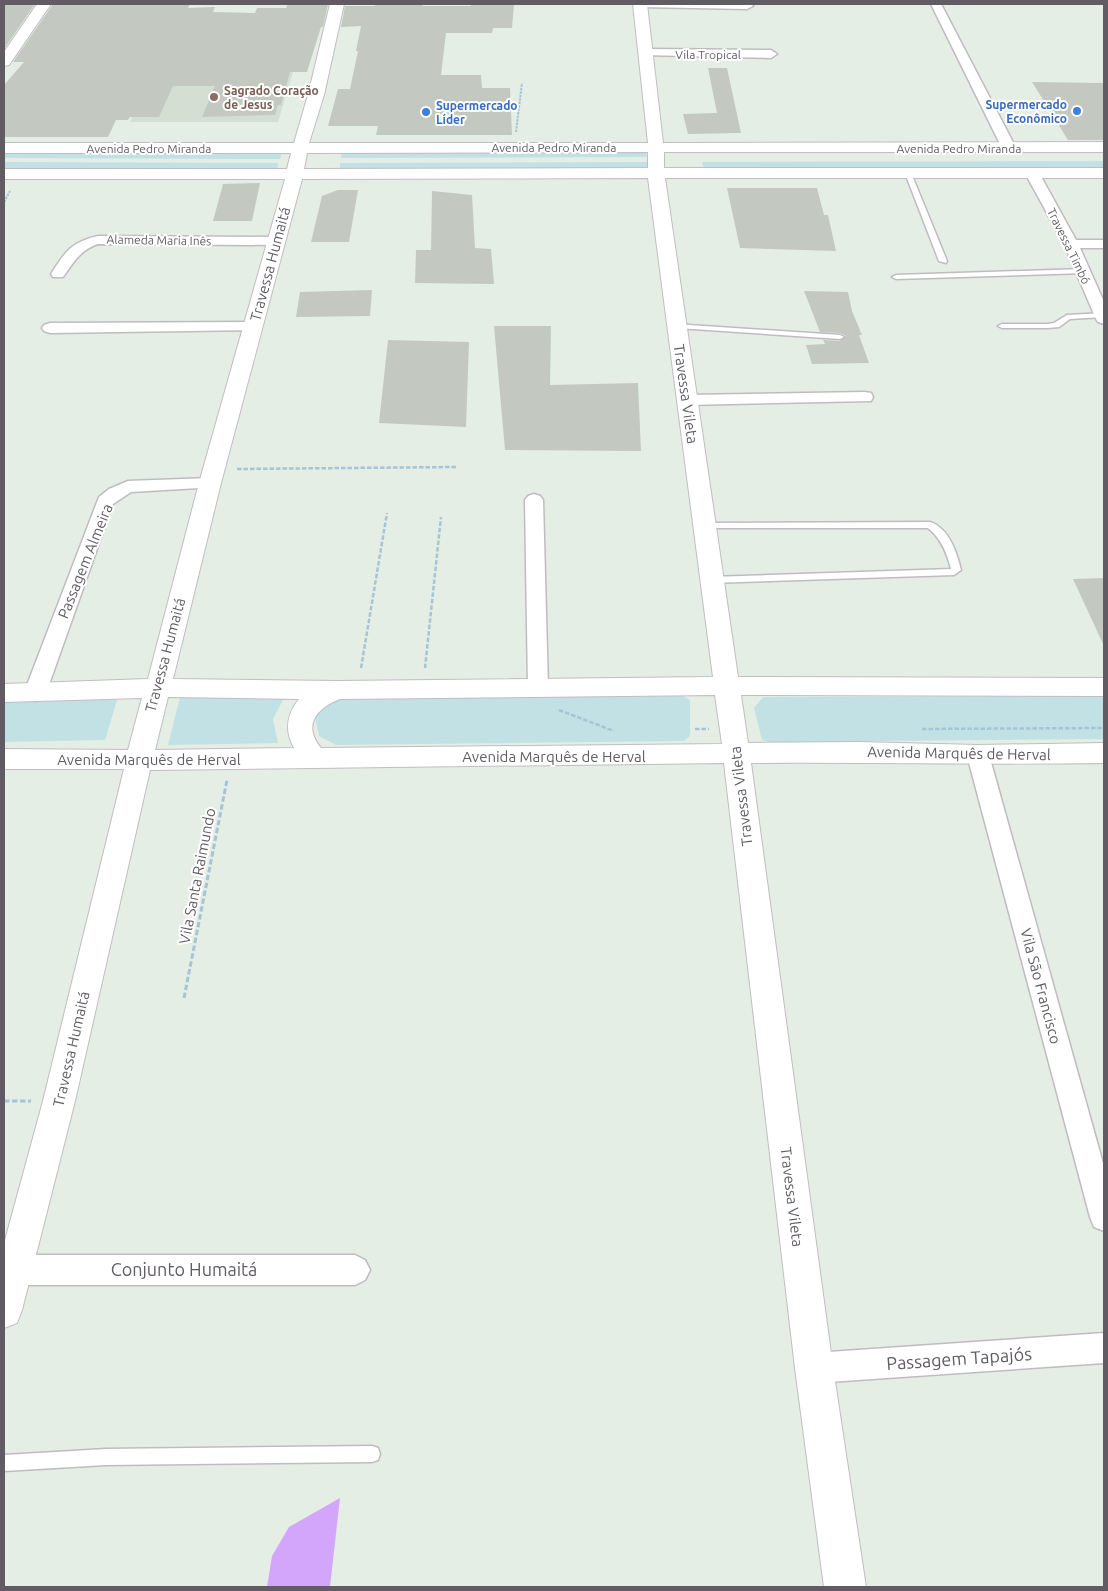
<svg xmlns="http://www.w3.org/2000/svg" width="1108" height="1591" font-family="Ubuntu,sans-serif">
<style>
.education{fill:#d4ded2}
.green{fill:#c1e1e4}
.water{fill:#d3a6fc}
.building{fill:#c3c9c0}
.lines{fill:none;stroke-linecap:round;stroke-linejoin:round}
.lane-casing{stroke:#c0bbc2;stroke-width:3}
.street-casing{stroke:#c0bbc2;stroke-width:3}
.secondary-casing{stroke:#c2bcc4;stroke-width:2}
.path-far2{stroke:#a5c4d6;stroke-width:2;stroke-dasharray:2.5 1;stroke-linecap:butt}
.path-far1{stroke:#a5c4d6;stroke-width:2.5;stroke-dasharray:4.5 2;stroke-linecap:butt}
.path{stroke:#a5c4d6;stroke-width:3;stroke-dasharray:5.5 2.5;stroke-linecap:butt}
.lane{fill:#fff;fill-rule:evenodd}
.street{fill:#fff;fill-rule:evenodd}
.secondary{fill:#fff;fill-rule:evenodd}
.education-dot{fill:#8d6e63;stroke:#fff;stroke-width:2}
.shop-dot{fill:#3f7fe0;stroke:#fff;stroke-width:2}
.labels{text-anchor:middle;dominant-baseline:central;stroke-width:4;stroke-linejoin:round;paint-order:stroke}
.far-street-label{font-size:12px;fill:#615c64;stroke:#fff}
.far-education-label{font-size:12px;font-weight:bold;fill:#785e54;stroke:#fff;text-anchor:start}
.far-shop-label{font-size:12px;font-weight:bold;fill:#366cbe;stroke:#fff;text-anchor:end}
.street-label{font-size:15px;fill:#615c64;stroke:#fff}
.near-street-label{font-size:18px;fill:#615c64;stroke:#fff}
</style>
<rect width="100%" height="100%" fill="#e5eee4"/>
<path class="education" d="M154,71L293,72L278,122H130Z"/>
<path class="green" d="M644,148L647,157L341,158L342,150Z
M282,150L280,159L4,158V151Z
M1104,161V169L704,170L702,162Z
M4,162L278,163L277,170L4,168Z
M650,162V169H340V163Z
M683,696L690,700V736L684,741L336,745L319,736L315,717L336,699Z
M1104,696V739L770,742L762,740L754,708L763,697Z
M180,697L284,698L273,719L278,743L168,745Z
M4,699L117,700L105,740L4,742Z"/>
<path class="water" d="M340,1498L330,1587H267L272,1556L289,1527Z"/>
<path class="building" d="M4,4H35L4,49Z
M53,4H190L188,8L215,7L213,12L255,13L257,8H286L288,4H328L323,27H321L307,72H290L281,105H278L275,115L202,117L215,86H173L159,117H130L128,120H116L108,137H4V85L24,62H13Z
M376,4H423L422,6H471V4L514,5L512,28H493L492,33H446L441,75H481L482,88H510L512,135H376L378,126H328L338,89H350L358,51H356L361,26L341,27L345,6H375Z
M708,68H727L741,133L688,134L683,114L717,113Z
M1032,82L1104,83V140H1068Z
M260,183L252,221H213L223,184Z
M727,188H817L824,215H828L836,251L740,248Z
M338,190H358L349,242H311L322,196Z
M432,191L472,195L475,248L491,249L494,284L415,283L416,250H431Z
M372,290L370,316L296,317L300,292Z
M804,291L848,292L852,311L862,335H859L869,363L812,364L806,345L825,344L823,340L840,341L846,336L840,333L820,332Z
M494,326H551L550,385L638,383L641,451L505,450Z
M388,340L469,342L466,427L379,423Z
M1104,578V646L1073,579Z"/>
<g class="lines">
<defs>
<path id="lane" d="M908,171L911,173L947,261L946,263L939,261L905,173Z
M1083,269H1086V273L896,279L892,277L896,275Z
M1104,313V317L1070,319L1059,327L1048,328H1002L998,326L1002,324H1048L1054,323L1067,315Z
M674,324L840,335L844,337L840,339L677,328H674Z
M930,522C949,528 957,553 961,570L954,575L711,583L706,580L711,577L951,569C947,553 941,538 928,528H701L699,526L704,523Z
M372,1446L378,1448L380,1454L378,1460L372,1462L106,1465L4,1471V1455L106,1449Z"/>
<path id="street" d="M635,4H751L753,6L747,9L640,7Z
M931,4H941L1016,148L1014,151L1009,152L1002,148Z
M645,49L771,50L777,54L771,58L641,55L639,53L641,51Z
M1032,169L1039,173L1076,240H1104V248H1080L1104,302V324L1098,322L1096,319L1064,244L1025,173Z
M98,236L277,237L282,238L284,241L282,244L277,245L98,244C80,250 73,263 63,277H53L51,274C65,252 71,242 98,236Z
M253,322L259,324L261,327L259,330L50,333L44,331L42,328L44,325L50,323Z
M865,392L871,393L873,397L871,401L687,405L681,404L679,400L681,396L687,395Z
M210,478L216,479L219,483L216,487L131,492L113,504L46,693L42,698L35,701L28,698L24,693L99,497L109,489L128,481Z
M534,494L540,496L543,500L548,688L545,693L538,695L531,693L528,688L525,500L528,496Z
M978,747L986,749L989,755L1104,1167V1231L1094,1227L1090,1217L967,755L970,749Z
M14,1255H355L365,1260L370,1270L365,1280L355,1285H14L4,1280V1260Z
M1104,1333V1363L814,1383L803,1379L799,1368L803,1357L814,1353Z"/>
<path id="secondary" d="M37,4H51L9,65L4,66V52Z
M330,4H344L324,95L309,143H648L633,4H647L663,143L1104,142V152H664V168H1104V178H665L738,677L1104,678V696L741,695L748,743L858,742L978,745L1104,743V763C986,765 869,762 751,763L833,1368L866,1587H824L795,1368L724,763L150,770L75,1101L22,1310L17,1323L4,1328V1244L43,1101L124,769H4V749L128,750L142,698L4,702V684L148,679L199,483L285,179H4V169H287L291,153H4V143H294L308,95ZM648,152V168L304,169L307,153ZM648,178L713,677L337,681L173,679L221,483L302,179ZM715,695L722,744L321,748C302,725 317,708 340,699ZM168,697L299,699C287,714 284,730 294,748L155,750Z"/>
</defs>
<use href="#lane" class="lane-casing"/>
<use href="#street" class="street-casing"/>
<use href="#secondary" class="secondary-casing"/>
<path class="path-far2" d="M516,132L522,83
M4,202L10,191"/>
<path class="path-far1" d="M237,469L456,467
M361,668L387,513
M425,668L441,517
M559,710L614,731
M695,729H709
M922,729L1104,728"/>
<path class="path" d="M184,998L227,780
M4,1101H31"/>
<use href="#lane" class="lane"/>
<use href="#street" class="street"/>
<use href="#secondary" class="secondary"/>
</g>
<circle class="education-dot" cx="214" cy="97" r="5"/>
<g class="shop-dot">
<circle cx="1077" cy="111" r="5"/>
<circle cx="426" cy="112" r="5"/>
</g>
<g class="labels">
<g class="far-street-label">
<text x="708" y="54">Vila Tropical</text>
<text x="554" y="147">Avenida Pedro Miranda</text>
<text x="149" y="148">Avenida Pedro Miranda</text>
<text x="959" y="148">Avenida Pedro Miranda</text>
<text transform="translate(159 240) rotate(1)">Alameda Maria Inês</text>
<text transform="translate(1069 246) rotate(64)">Travessa Timbó</text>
</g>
<g class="far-education-label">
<text x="224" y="90">Sagrado Coração<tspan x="224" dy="14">de Jesus</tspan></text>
</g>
<g class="far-shop-label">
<text x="1067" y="104">Supermercado<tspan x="1067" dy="14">Econômico</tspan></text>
<text x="436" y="105" text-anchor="start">Supermercado<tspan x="436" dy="14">Líder</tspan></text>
</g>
<g class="street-label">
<text transform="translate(270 264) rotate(-75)">Travessa Humaitá</text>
<text transform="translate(686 394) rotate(82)">Travessa Vileta</text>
<text transform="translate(85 561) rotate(-68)">Passagem Almeira</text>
<text transform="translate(165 655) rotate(-75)">Travessa Humaitá</text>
<text transform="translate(959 753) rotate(1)">Avenida Marquês de Herval</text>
<text x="554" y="756">Avenida Marquês de Herval</text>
<text x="149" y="759">Avenida Marquês de Herval</text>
<text transform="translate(741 796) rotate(-97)">Travessa Vileta</text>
<text transform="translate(197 876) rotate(-79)">Vila Santa Raimundo</text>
<text transform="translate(1041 986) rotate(75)">Vila São Francisco</text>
<text transform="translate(71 1049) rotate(-77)">Travessa Humaitá</text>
<text transform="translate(792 1197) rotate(83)">Travessa Vileta</text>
</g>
<g class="near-street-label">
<text x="184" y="1269">Conjunto Humaitá</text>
<text transform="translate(959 1358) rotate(-4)">Passagem Tapajós</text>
</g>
</g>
<rect width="1108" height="1591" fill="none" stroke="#615c64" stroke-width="10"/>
</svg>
